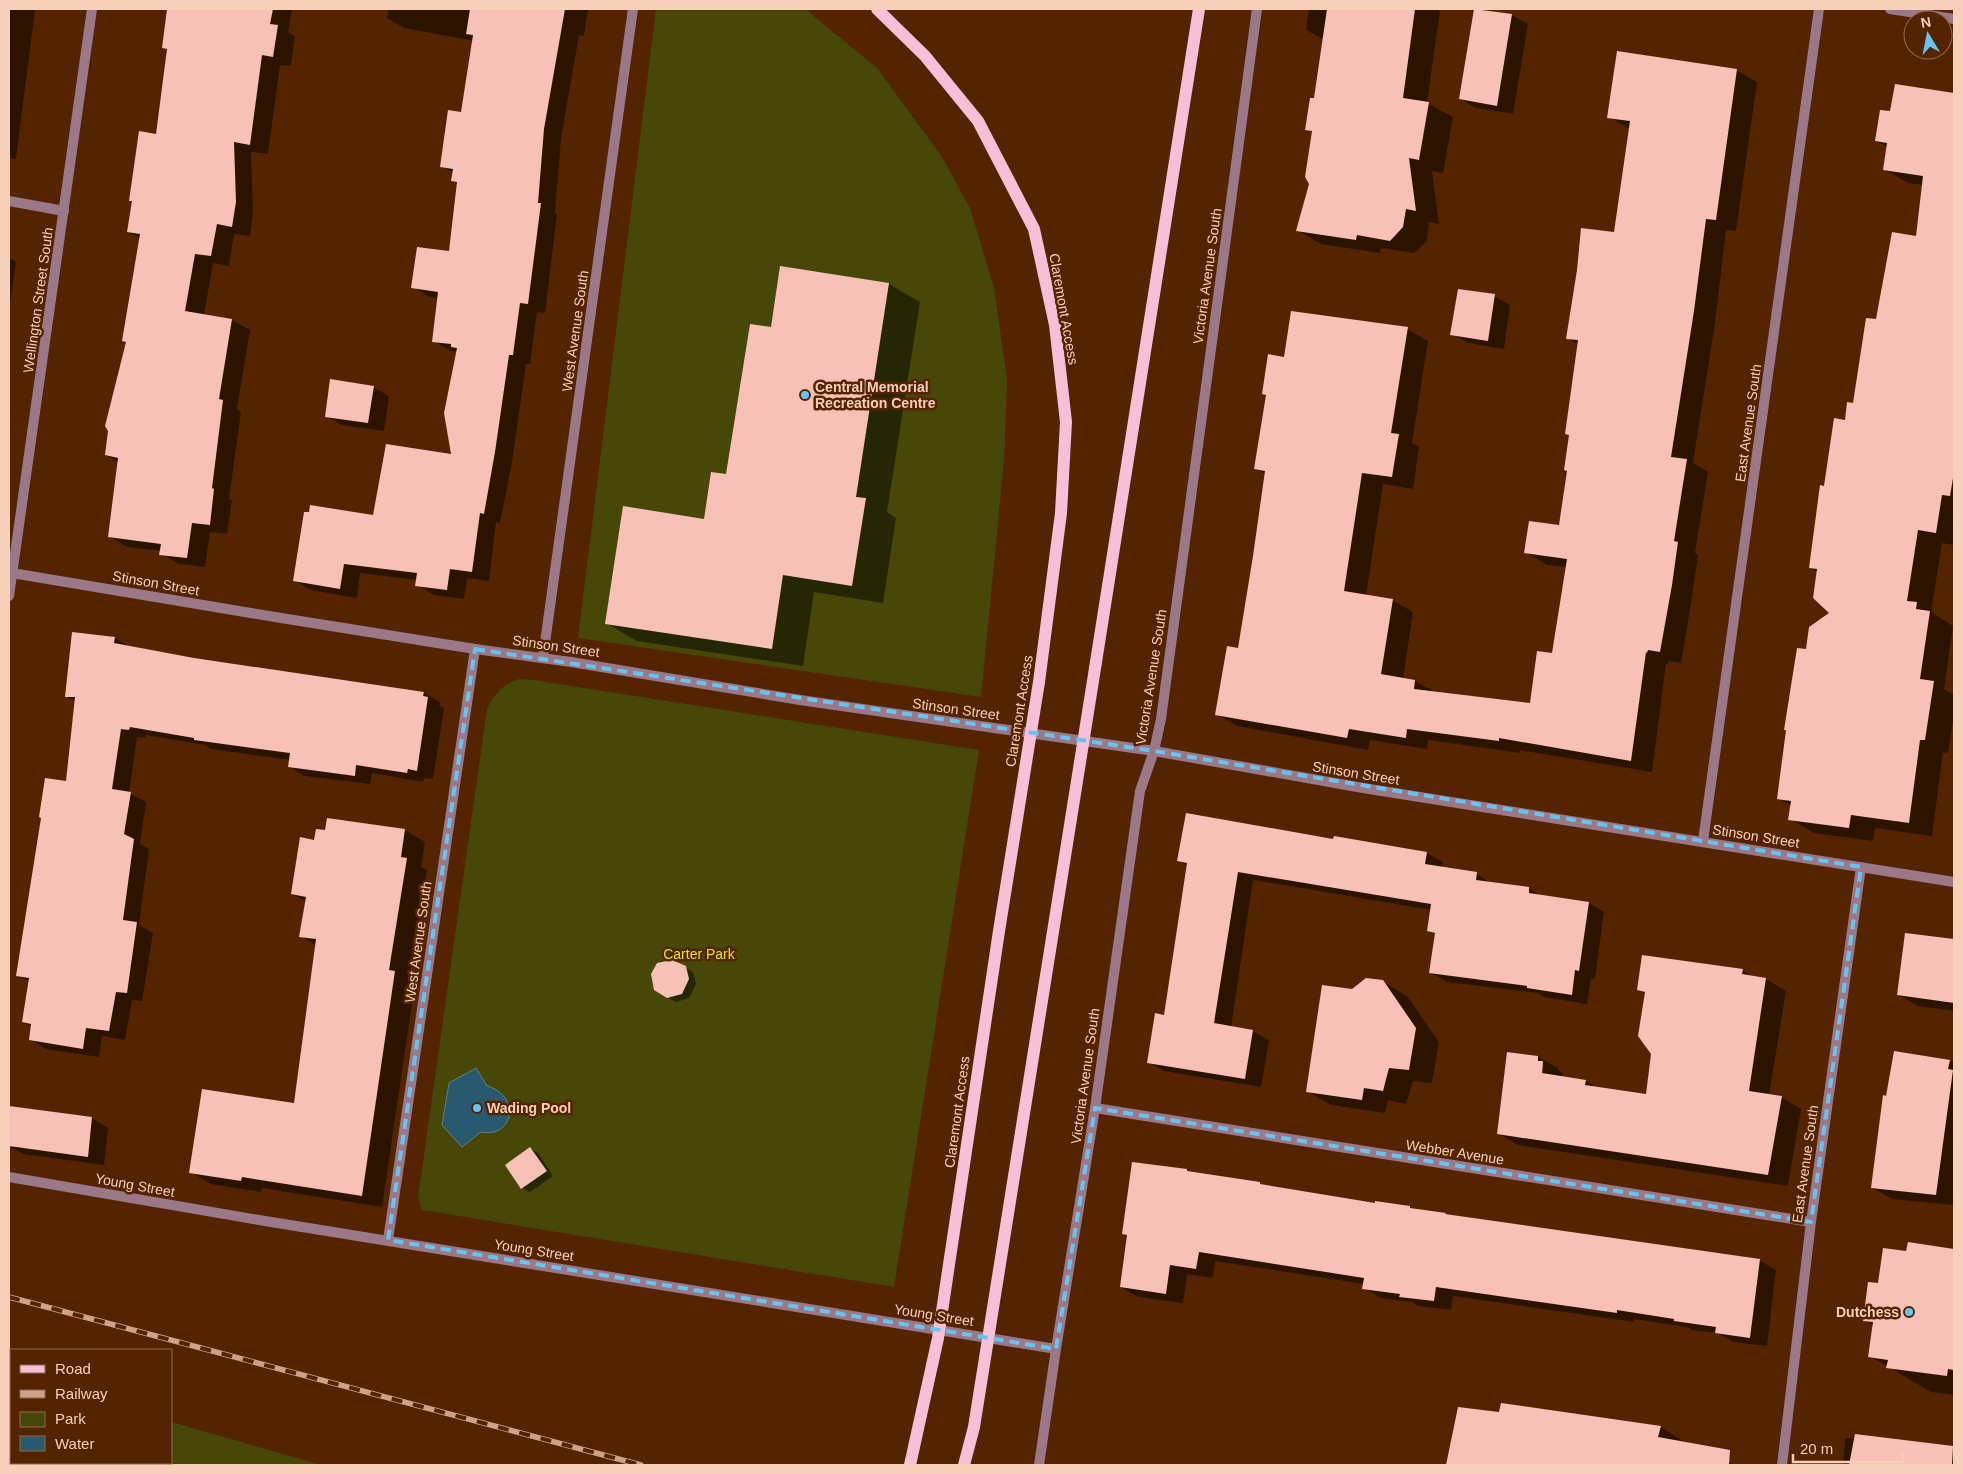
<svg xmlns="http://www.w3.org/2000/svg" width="1963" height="1474" font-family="Arial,sans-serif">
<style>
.green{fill:#474807}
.water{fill:#29596f;stroke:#677d86}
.shadow{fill:#0007;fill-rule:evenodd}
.building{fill:#f7c1b7}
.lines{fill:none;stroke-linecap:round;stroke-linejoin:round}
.minor{stroke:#9a7887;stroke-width:10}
.tertiary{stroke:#9a7887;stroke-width:10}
.primary{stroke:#f8c0d8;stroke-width:12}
.rail-casing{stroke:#cca288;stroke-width:5.5}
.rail{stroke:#542400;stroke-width:4;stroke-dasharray:11;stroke-linecap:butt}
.primary-bridge{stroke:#f8c0d8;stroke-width:12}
.marked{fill:none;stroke:#67c4f0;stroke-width:4;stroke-dasharray:10 6;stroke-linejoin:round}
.poi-dot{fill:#67c4f0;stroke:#542400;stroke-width:2}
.labels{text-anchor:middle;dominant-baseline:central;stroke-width:5;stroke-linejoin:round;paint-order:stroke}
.street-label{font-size:14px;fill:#f7d0ba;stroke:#542400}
.poi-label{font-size:14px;font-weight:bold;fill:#f7d0ba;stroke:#542400;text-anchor:start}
.park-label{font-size:14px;fill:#e1e524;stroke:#542400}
</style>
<rect width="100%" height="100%" fill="#542400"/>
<path class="green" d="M656,9H805L877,68L942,157L970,208L994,288L1007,380L1004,461L981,697L578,638Z
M519,679L533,680L979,750L894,1287L422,1210L418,1198L487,709C495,693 502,685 519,679Z
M9,1375L11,1376V1463H171V1422L321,1465H9Z"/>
<path class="water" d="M476,1068L487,1086C522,1096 513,1139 481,1132L462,1147L442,1125L449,1083Z"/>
<path class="shadow" d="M9,9H35L16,159L9,158Z
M168,9H292L288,32L295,36L291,66L280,65L268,154L251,152L253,213L250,236L234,234L229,266L213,263L204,315L232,320L250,330L237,409L241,412L229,499L232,500L227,534L210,532L205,567L179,564L161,554V551L127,547L109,536L118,462L106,455L127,342L140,238L128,232L133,202L130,200L157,135L168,50L163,48Z
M389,9H588L584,36L579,35L561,139L555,213L557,214L545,313L537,312L530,364H526L512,462L500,523L496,522L489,581L467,578L464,599L434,595L417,585V580L360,573L357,598L311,590L294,580L453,456L457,351H451L434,341L439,298L430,297L413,287L450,253L458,184L452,181L454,173L441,166L462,113L474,41L404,28L387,18Z
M1309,9H1436L1440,11L1427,103L1453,117L1443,173L1432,171L1439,224L1429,222L1427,241L1414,253L1381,248L1380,253L1321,244L1297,230L1311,184L1313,133L1306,129L1315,100L1324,40L1306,30Z
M1475,9L1512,15L1528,24L1513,114L1476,108L1460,99Z
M1736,70L1757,82L1736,231L1726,230L1715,323L1693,463L1708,472L1695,553L1698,555L1692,597L1681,663L1669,661L1668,664H1666L1652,772L1520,750V753L1428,740L1427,749L1370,740L1368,750L1237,726L1216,714L1239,649L1266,474L1255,468L1267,396L1263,393L1285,358L1407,329L1428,341L1412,443L1419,447L1413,489L1383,484L1366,596L1392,600L1413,612L1403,679L1415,681L1435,692L1531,704L1553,655L1567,567L1547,565L1526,552L1560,527L1568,471L1570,436L1566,433L1579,345L1567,338L1615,234L1630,129L1609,117Z
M1896,85L1954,94V545L1942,543L1931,612L1953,626L1944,689L1954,695V715L1948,753L1943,752L1932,836L1875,828L1873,841L1814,833L1790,819L1792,806L1778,798L1808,651L1831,613L1817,572L1810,568L1825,487L1846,421L1854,404L1877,321L1917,237L1923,185L1908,183L1884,169L1887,147L1876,141L1892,112Z
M9,258L16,262L9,311Z
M889,284L920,302L887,512L896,518L883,603L814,592L803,666L637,641L606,623L705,520L727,476L772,328Z
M1494,296L1510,305L1504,349L1468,343L1452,334Z
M373,387L389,396L384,431L342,425L326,416Z
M73,634L115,638L131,648L194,659L424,693L440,702L439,705L444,708L433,779L424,778L423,782L372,773L370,784L305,776L289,767L290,760L211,749L205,745L146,735L145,738L137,737L129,793L146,802L140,844L149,849L139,925L153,933L142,1001L132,1000L125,1040L102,1036L99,1057L46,1049L30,1039L32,1027L23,1022L30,982L17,975L67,783L76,702L66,696Z
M405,830L425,842L421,867L427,870L409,980L415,983L382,1207L262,1188L261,1192L211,1184L191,1172L295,1104L316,945L301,936L306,902L293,894L315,841L326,831Z
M1335,837L1427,853L1443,862L1442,868L1477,874L1492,884L1529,888L1543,897L1589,903L1604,912L1595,979L1591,978L1587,1004L1544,997L1538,993L1447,982L1431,973L1436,935L1428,931L1431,910L1253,880L1231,1027L1253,1031L1269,1040L1261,1087L1164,1071L1148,1062L1165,1016L1188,866L1178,860L1334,840Z
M1906,934L1954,941V1011L1918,1006L1899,995Z
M685,967L693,972L696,984L689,998L676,1002L655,990Z
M1743,971L1755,978L1766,979L1786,991L1769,1095L1781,1097L1801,1109L1788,1186L1518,1145L1498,1133L1538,1057L1558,1068V1070L1563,1073L1562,1077L1586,1081L1599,1089L1647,1096L1653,1054L1646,994L1639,990ZM1542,1064H1544L1542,1079H1540Z
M1383,982L1407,996L1439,1042L1432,1083L1413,1081L1406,1104L1388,1100L1385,1113L1331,1105L1307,1091L1353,991Z
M1895,1053L1954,1062V1205L1892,1199L1873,1188Z
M12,1108L92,1118L108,1128L104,1165L23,1154L9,1146Z
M530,1149L538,1153L553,1176L530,1192L522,1188Z
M1186,1171L1191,1173L1260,1184L1265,1187L1376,1205V1202L1410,1207L1415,1210L1445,1214L1449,1216L1759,1260L1776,1270L1767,1346L1733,1342L1718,1333L1692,1330L1687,1327L1634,1319V1322L1453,1296L1451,1310L1418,1306L1412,1302L1381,1298L1364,1288V1284L1215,1261L1213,1278L1187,1274L1183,1303L1138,1297L1121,1287L1128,1237L1123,1234Z
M1909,1244L1954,1250V1395L1931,1392L1870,1356L1874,1326L1864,1320L1879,1285L1908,1253Z
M1459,1408L1660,1427L1688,1444L1700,1446L1734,1465H1447Z
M1845,1438L1940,1445L1954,1454V1465H1843Z"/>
<path class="building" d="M167,9H273L270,24L278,25L273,57L262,55L250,145L234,142L236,202L232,227L217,224L211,256L195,254L185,311L232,319L219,399L223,400L212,488L214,489L210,525L192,523L187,558L159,555L161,544L108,537L118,458L105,455L108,431L105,426L126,342L122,341L140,234L127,232L132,201H129L139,131L156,134L167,49L162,48Z
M470,9H565L544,129L538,203H541L528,304L520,303L513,355H509L495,452L484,514L480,513L472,572L450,569L447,590L415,586L417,573L344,564L340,589L293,581L304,512H309L310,505L373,515L386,444L451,454L444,413L457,348L451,347V344L432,342L438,292L411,288L417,247L449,251L457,182L451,181L453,169L440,167L448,110L461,112L473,35L466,34Z
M1327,9H1415L1403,98L1429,102L1419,160L1409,158L1416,211L1406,209L1403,227L1390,241L1357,235L1356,240L1296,231L1309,184L1305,177L1312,131L1305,130L1310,98H1314Z
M1474,9L1512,14L1497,106L1459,99Z
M1617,51L1737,69L1716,220L1706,219L1694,311L1671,457L1687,459L1674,541L1678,542L1672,585L1660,652L1648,650L1647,653L1646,652L1631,761L1499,738V741L1407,729L1406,738L1349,729L1347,738L1215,715L1227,646L1238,648L1253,556L1265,471L1254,469L1266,395L1262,394L1268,354L1284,357L1291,311L1408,327L1391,433L1399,434L1392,477L1362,473L1344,591L1393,599L1381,674L1415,680L1414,689L1530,703L1537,651L1552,653L1567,559L1524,553L1529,521L1559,525L1567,471L1564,470L1569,435L1565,434L1578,340L1566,339L1577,270L1581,228L1614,232L1630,121L1607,118Z
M1895,84L1954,93V472L1950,496L1942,495L1936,533L1918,530L1907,601L1917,602L1916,609L1930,611L1920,679L1934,681L1925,740H1920L1909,823L1851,815L1849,828L1788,820L1791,801L1777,799L1786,730H1784L1797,648L1806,649L1809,627L1829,613L1813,598L1817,569L1809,568L1820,485L1824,486L1834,418L1845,420L1847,402L1853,403L1866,318L1876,319L1892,232L1916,236L1923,176L1883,170L1887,143L1875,141L1880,110L1890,111Z
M780,266L889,283L856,497L866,498L852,586L783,575L772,649L605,624L623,506L704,519L711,472L726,474L750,324L771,327Z
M1458,289L1495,294L1488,341L1450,335Z
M330,379L374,386L368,423L325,417Z
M72,632L115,637L114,643L194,658L424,692L423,696L428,697L417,771L408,769L407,773L356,765L355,776L288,767L290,753L194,740V738L130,727L129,730L121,729L112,789L131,792L124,834L134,839L123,920L137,922L127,993L116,992L109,1031L86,1028L83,1049L29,1040L31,1024L22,1022L29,978L16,976L41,818L39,817L45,778L66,781L75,697H65Z
M1186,813L1333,839L1334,836L1427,852L1425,864L1477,872L1476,880L1529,887V893L1589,902L1579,971L1575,970L1572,995L1527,988V986L1429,973L1435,933L1427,931L1431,904L1238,872L1214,1023L1253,1030L1245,1079L1147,1063L1155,1013L1164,1015L1187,863L1177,861Z
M327,818L405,829L401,857L407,858L389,970L395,971L362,1196L242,1177L241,1181L189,1173L202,1089L294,1103L316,939L299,937L306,897L291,894L300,837L314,840L316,829L325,830Z
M1905,933L1954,939V1003L1897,995Z
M1642,955L1743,969L1742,974L1766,978L1749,1091L1782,1096L1768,1175L1497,1134L1507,1052L1538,1056V1061H1543L1542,1073L1586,1080L1585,1085L1646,1094L1651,1054L1638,1036L1645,992L1637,990Z
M672,960L686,966L689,979L682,994L667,998L654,990L651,974L657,963Z
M1366,978L1383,980L1416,1028L1409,1070L1389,1068L1383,1091L1364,1088L1362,1100L1306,1092L1322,985L1352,989Z
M1894,1051L1950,1060L1948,1069L1953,1070L1936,1195L1871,1188L1883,1095L1886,1096Z
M9,1106L92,1117L88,1157L9,1146Z
M530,1147L547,1171L521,1189L505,1165Z
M1132,1162L1187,1169V1171L1260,1182V1184L1375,1203V1201L1410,1206V1208L1446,1213L1445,1214L1760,1259L1750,1338L1715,1333L1716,1327L1674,1321V1319L1617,1310V1313L1436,1287L1434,1301L1399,1297L1400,1294L1362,1289L1364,1278L1199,1252L1196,1269L1170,1265L1166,1294L1120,1287L1127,1235L1122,1234Z
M1908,1242L1954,1249V1370L1948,1369L1947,1376L1886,1368L1888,1360L1868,1357L1873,1322L1863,1321L1868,1282L1878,1283L1883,1248L1906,1251Z
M1501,1403L1661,1426L1658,1437L1730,1450L1729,1465H1446L1458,1407L1499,1412Z
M1855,1434L1953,1446L1952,1465H1849Z"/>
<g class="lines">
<path class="minor" d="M1890,9L1954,19
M9,201L64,211
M543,657L633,9
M1703,841L1819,9
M1095,1108L1811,1222
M388,1240L475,649
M1782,1465L1811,1222L1861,867"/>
<path class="tertiary" d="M12,573L275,617L475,649L571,662L800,700L1154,751L1363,788L1954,882
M9,596L92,9
M9,1177L265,1221L1056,1349
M1039,1465L1056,1349L1095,1108L1140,791L1154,751L1161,719L1257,9"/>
<path class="primary" d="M877,9L925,56L978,121L1034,229L1055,325L1066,422L1061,513L1039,682
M1096,662L1199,9"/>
<defs>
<path id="rail" d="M9,1297L641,1465"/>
</defs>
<use href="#rail" class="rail-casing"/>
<use href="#rail" class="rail"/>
<path class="primary-bridge" d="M910,1465L938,1338L999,931L1039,682
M964,1465L974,1427L1096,662"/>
</g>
<path class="marked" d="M475,649L1154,751L1861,867L1811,1222L1095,1108L1056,1349L388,1240Z"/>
<g class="poi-dot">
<circle cx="805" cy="395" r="5"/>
<circle cx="477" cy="1108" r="5"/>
<circle cx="1909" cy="1312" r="5"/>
</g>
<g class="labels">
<g class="street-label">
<text transform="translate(1207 276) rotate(-82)">Victoria Avenue South</text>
<text transform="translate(38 300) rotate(-82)">Wellington Street South</text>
<text transform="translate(1064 309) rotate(80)">Claremont Access</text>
<text transform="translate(575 331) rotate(-82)">West Avenue South</text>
<text transform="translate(1748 423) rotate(-82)">East Avenue South</text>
<text transform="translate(156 583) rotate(10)">Stinson Street</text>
<text transform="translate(556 646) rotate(8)">Stinson Street</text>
<text transform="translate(1151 677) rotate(-81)">Victoria Avenue South</text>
<text transform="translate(956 709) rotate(8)">Stinson Street</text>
<text transform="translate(1019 711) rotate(-81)">Claremont Access</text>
<text transform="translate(1356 773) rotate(9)">Stinson Street</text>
<text transform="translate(1756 836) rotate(9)">Stinson Street</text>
<text transform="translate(418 942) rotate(-82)">West Avenue South</text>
<text transform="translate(1085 1076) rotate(-82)">Victoria Avenue South</text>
<text transform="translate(957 1112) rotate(-82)">Claremont Access</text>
<text transform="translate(1455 1152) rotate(9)">Webber Avenue</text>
<text transform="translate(1805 1164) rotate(-82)">East Avenue South</text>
<text transform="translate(135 1185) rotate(10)">Young Street</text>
<text transform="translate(534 1250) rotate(9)">Young Street</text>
<text transform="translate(934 1315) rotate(9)">Young Street</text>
</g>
<g class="poi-label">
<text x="815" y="387">Central Memorial<tspan x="815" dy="16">Recreation Centre</tspan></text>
<text x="487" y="1108">Wading Pool</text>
<text x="1899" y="1312" text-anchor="end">Dutchess</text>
</g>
<g class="park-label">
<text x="699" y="954">Carter Park</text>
</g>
</g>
<rect width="1963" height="1474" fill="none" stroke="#f7d0ba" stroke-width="20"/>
<rect x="10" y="1349" width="162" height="115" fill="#542400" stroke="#95694a"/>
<rect x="20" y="1365" width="25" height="8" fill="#f8c0d8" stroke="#95694a"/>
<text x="55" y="1374" font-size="15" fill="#f7d0ba">Road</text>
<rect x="20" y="1390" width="25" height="8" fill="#cca288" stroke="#95694a"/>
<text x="55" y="1399" font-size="15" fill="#f7d0ba">Railway</text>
<rect x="20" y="1412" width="25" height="15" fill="#474807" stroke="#95694a"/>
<text x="55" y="1424" font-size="15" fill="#f7d0ba">Park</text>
<rect x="20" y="1436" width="25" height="15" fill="#29596f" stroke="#95694a"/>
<text x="55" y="1449" font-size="15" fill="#f7d0ba">Water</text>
<g transform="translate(1928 35) rotate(350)"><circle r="24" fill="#542400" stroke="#95694a"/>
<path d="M0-4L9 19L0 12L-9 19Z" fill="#67c4f0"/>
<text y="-8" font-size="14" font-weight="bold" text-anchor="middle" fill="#f7d0ba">N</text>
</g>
<path d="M1793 1454v8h110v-8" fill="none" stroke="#f7d0ba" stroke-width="2.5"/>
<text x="1800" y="1454" font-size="15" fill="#f7d0ba" stroke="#542400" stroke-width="4" paint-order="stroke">20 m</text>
</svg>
